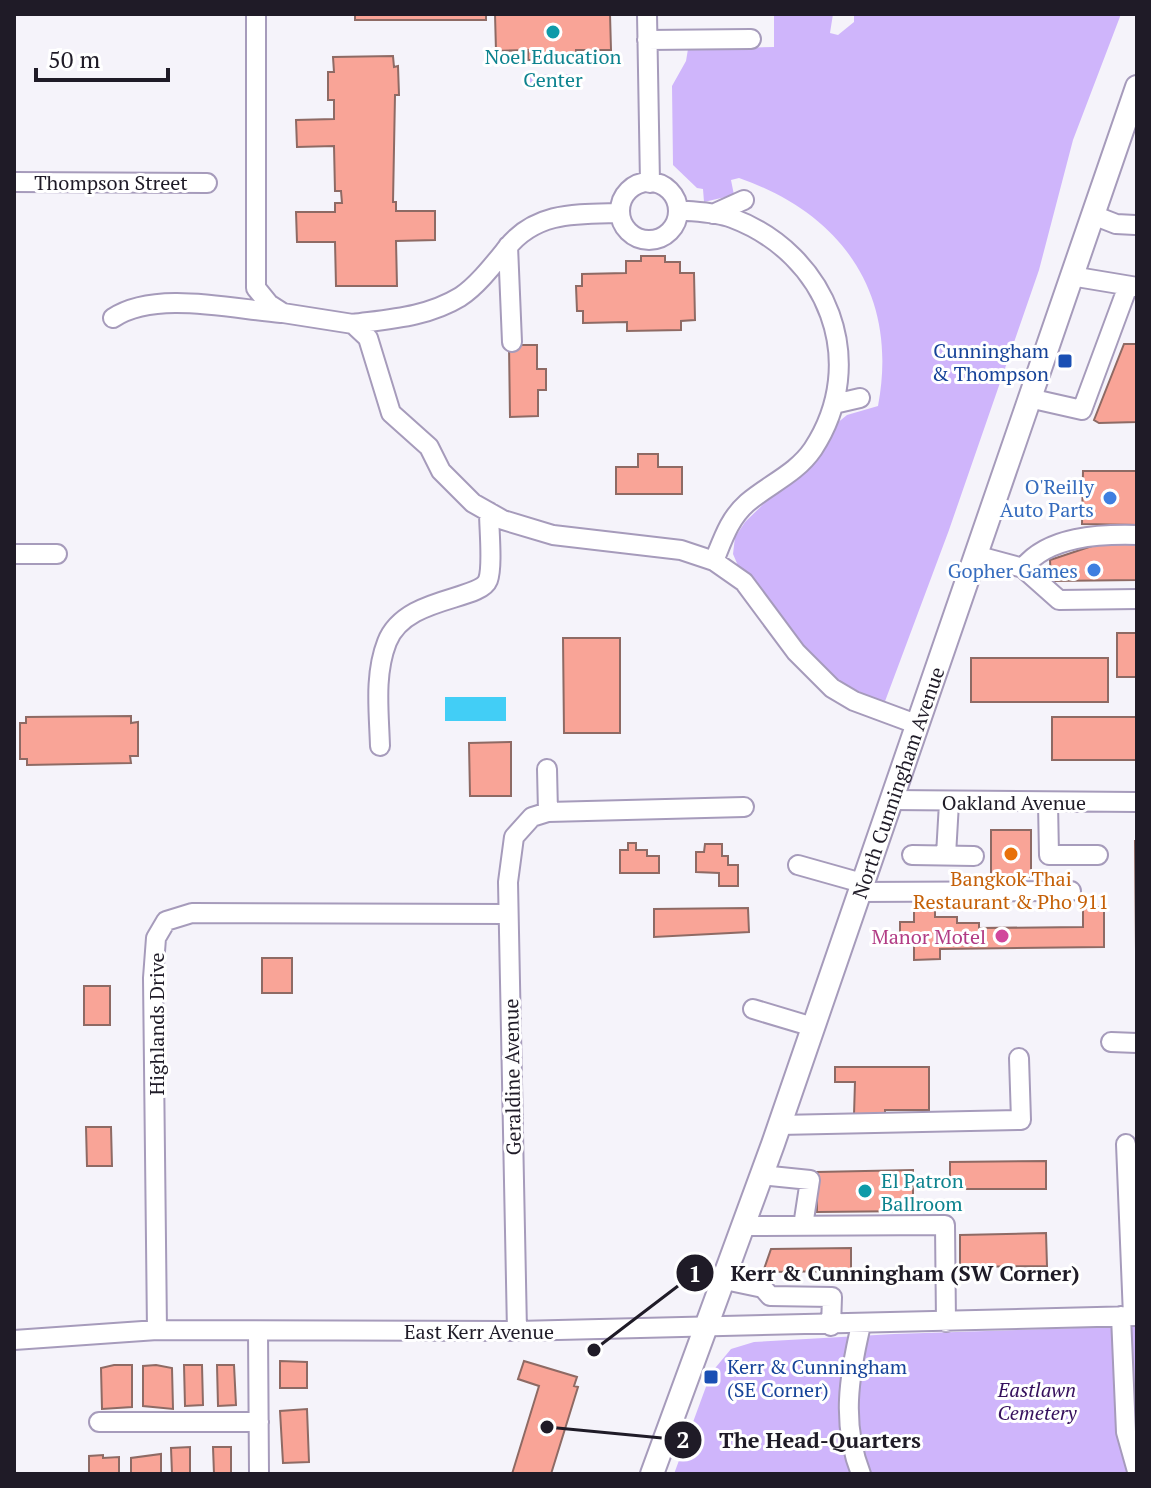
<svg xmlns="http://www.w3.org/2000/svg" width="1151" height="1488" font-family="'PT Serif',serif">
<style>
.green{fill:#cfb5fb}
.water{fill:#42cef6}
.building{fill:#f9a497;stroke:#8e6a64;stroke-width:2}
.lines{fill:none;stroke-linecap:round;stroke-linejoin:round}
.minor-casing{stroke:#a69bbb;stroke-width:22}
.major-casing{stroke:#a69bbb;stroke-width:26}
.minor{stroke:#fff;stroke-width:18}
.major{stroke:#fff;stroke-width:22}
.culture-dot{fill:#0f9aa8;stroke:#fff;stroke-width:3}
.transit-dot{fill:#1a4fb4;stroke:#fff;stroke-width:3}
.shop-dot{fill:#3f7fe0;stroke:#fff;stroke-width:3}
.food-dot{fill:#e8710a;stroke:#fff;stroke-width:3}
.hotel-dot{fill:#d1479c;stroke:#fff;stroke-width:3}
.labels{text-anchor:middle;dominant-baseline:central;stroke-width:6;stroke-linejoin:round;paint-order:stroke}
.culture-label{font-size:20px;fill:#0d838f;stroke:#fff}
.street-label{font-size:20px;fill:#1f1b27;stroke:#fff}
.transit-label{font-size:20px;fill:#164399;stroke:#fff;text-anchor:end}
.shop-label{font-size:20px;fill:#366cbe;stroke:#fff;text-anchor:end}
.food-label{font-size:20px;fill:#c56008;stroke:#fff}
.hotel-label{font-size:20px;fill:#b23c85;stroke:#fff;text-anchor:end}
.park-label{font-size:20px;font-style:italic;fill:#36105d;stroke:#fff}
.leader{fill:none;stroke:#1f1b27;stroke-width:3}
.callout-dot{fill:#1f1b27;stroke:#fff;stroke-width:3}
.mark-label{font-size:24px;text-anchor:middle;font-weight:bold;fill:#fff}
.callout-label{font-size:22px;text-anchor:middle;font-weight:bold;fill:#1f1b27;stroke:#fff;stroke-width:6;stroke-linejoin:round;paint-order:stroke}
</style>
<rect width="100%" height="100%" fill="#f5f3fa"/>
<path class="green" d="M774,14H833L830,33L838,35L854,22V14H1121L1073,140L1039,270L949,530L884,704L834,679L809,656L757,584L739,568L733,554L735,537L745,522L821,448L836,424L847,415L878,406C899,295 843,214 739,178L731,180L734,195L704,202L703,189L697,188L673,165L672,86L686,61L688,49L774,47Z
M573,74V89H530V75Z
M1137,1326V1474H674L711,1373L731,1349L754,1342L894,1334Z"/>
<path class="water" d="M445,697H506V721H445Z"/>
<path class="building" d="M355,14H486V20H355Z
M495,14H610L611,50H576V59L528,60V50L496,51Z
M393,56L394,67L398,66L399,95H395L393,202H396V211H435V240L396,241L397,286H336L335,242H297L296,212H335V203H342L341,191H335L334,146L297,147L296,120L334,119V100H328V72H334L333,57Z
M641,256H665V262H680V273H694L695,320L681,321V330L627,331V322L583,323V311H577L576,286H582V274L626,273V261H641Z
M1124,344H1137V422L1099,423L1094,420Z
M509,345H537V369H546V390H538V416L510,417Z
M638,454H658V467H682V494H616V467H638Z
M1083,471H1137V525L1082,524Z
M1110,540H1137V580L1051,581L1050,560Z
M1117,633H1137V677H1117Z
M563,638H620V733H564Z
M971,658H1108V702H971Z
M131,716V723L138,722V756H130L131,763L27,765V759H20V723H26V717Z
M1052,717H1137V760H1052Z
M511,742V796H470L469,743Z
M991,830H1031V877H991Z
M1135,841H1137V951H1136Z
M628,843H636V850H647V856H659V873H620V850H628Z
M705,844H722V856H728V865H738V886H719V873L696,872V852H704Z
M935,903V917H957V923H979V928L1083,927V907H1104V947L940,949V959L914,960V944H900V922H914V904Z
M748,908L749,932L654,937V909Z
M262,958H292V993H262Z
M84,986H110V1025H84Z
M835,1067H929V1110H885V1116L854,1115L855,1082H835Z
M86,1127H111L112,1166H87Z
M1046,1161V1189H950V1162Z
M913,1170V1211L817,1212V1172Z
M1046,1233L1047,1266L960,1267V1235Z
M851,1248V1271L763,1272L771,1249Z
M280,1361L307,1362V1388H280Z
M524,1361L577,1377L574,1386L578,1387L551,1474H512L539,1386L518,1379Z
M114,1365H132V1407L102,1409L101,1368Z
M156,1365L172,1368L173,1409L143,1406V1366Z
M184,1365H202L203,1405L185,1406Z
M217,1365H234L236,1405L218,1406Z
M307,1409L309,1462L283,1463L280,1411Z
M190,1447V1474H172L171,1448Z
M213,1447H231V1474H214Z
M161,1454V1474H131V1458Z
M103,1455V1458L119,1457V1474H89V1456Z"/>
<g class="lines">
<defs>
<path id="minor" d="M256,14V288L269,304L283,313L353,324L368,338L391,413L429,447L441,471L473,503L503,520L553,535L681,550L714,561L744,582L796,652L832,688L854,701L916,724
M647,14L650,183
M647,40L751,39
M14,182L207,183
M620 211a29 29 0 1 1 58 0a29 29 0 1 1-58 0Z
M678,210C695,212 716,212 732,218C828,254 870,362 813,449C796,474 769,484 747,503C729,519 723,539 714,561
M713,214L744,200
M1093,215L1116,224L1135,225
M508,246L512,342
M1071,276L1137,287
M113,318C155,290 232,309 281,313
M353,324C390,319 427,317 460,297C477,286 494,264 507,248C536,211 578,214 620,213
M1029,398L1082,410L1128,286
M834,404L860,398
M14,554H57
M975,555L1023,568L1059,600L1137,599
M1023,568C1048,536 1100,534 1137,535
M380,746C379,712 374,675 387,642C405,596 480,601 488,580C493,566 489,529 489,512
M547,769L548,812
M890,800L1137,802
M1048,803L1049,855H1098
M912,855L974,856
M946,855L949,803
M798,865L862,883
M859,892L1071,891
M753,1009L813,1027
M1111,1042L1137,1043
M779,1125L1021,1120L1019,1058
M1126,1144L1133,1316
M761,1175L810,1180L803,1226
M744,1226L945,1225L946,1322
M725,1280L763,1288L770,1296L832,1297L831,1326
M1121,1316L1126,1432L1137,1471
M861,1325C849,1376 841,1424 861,1474
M157,1330L153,978L156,938L166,921L192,913L508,914
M517,1331L508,882L514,837L532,817L548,812L744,807
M258,1332L259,1474
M14,1340L157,1330L517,1331L1137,1316
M99,1422H259"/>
<g id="major">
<path id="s1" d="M652,1474L773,1144L1137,87"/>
</g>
</defs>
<use href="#minor" class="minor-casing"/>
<use href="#major" class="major-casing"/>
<use href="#minor" class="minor"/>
<use href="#major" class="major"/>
</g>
<g class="culture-dot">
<circle cx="553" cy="32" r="8"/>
<circle cx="865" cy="1191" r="8"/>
</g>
<g class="transit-dot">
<rect x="1057" y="353" width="16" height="16" rx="4"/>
<rect x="703" y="1369" width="16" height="16" rx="4"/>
</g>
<g class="shop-dot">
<circle cx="1110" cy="498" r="8"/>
<circle cx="1094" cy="570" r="8"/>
</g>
<circle class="food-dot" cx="1011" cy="854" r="8"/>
<circle class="hotel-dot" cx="1002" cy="936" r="8"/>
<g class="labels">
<g class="culture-label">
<text x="553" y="56">Noel Education<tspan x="553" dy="23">Center</tspan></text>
<text x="881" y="1180" text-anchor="start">El Patron<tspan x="881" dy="23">Ballroom</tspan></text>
</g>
<g class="street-label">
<text x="111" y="182">Thompson Street</text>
<text stroke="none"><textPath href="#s1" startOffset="734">North Cunningham Avenue</textPath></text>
<text x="1014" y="802">Oakland Avenue</text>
<text transform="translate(156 1024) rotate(-90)">Highlands Drive</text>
<text transform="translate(512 1077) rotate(-91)">Geraldine Avenue</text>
<text x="479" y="1331">East Kerr Avenue</text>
</g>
<g class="transit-label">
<text x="1049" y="350">Cunningham<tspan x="1049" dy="23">&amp; Thompson</tspan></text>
<text x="727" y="1366" text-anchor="start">Kerr &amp; Cunningham<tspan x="727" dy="23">(SE Corner)</tspan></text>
</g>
<g class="shop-label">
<text x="1094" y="486">O'Reilly<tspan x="1094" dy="23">Auto Parts</tspan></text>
<text x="1078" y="570">Gopher Games</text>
</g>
<g class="food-label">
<text x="1011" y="878">Bangkok Thai<tspan x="1011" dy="23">Restaurant &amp; Pho 911</tspan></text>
</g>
<g class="hotel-label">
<text x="986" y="936">Manor Motel</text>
</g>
<g class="park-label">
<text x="1037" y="1389">Eastlawn<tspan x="1037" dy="23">Cemetery</tspan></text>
</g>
</g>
<path class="leader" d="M594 1350L695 1273M547 1427L683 1440"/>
<g class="callout-dot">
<circle cx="594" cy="1350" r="8"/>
<circle cx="547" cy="1427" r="8"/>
<circle cx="695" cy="1273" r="20"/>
<circle cx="683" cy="1440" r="20"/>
</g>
<g class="mark-label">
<text x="695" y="1282">1</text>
<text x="683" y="1448">2</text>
</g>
<g class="callout-label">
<text x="905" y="1281">Kerr &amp; Cunningham (SW Corner)</text>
<text x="820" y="1448">The Head-Quarters</text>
</g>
<rect width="1151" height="1488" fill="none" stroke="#1f1b27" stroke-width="32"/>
<path d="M36 68v12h132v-12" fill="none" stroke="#1f1b27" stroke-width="4"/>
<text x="48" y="68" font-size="24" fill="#1f1b27" stroke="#ffffff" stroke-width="6" paint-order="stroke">50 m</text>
</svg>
